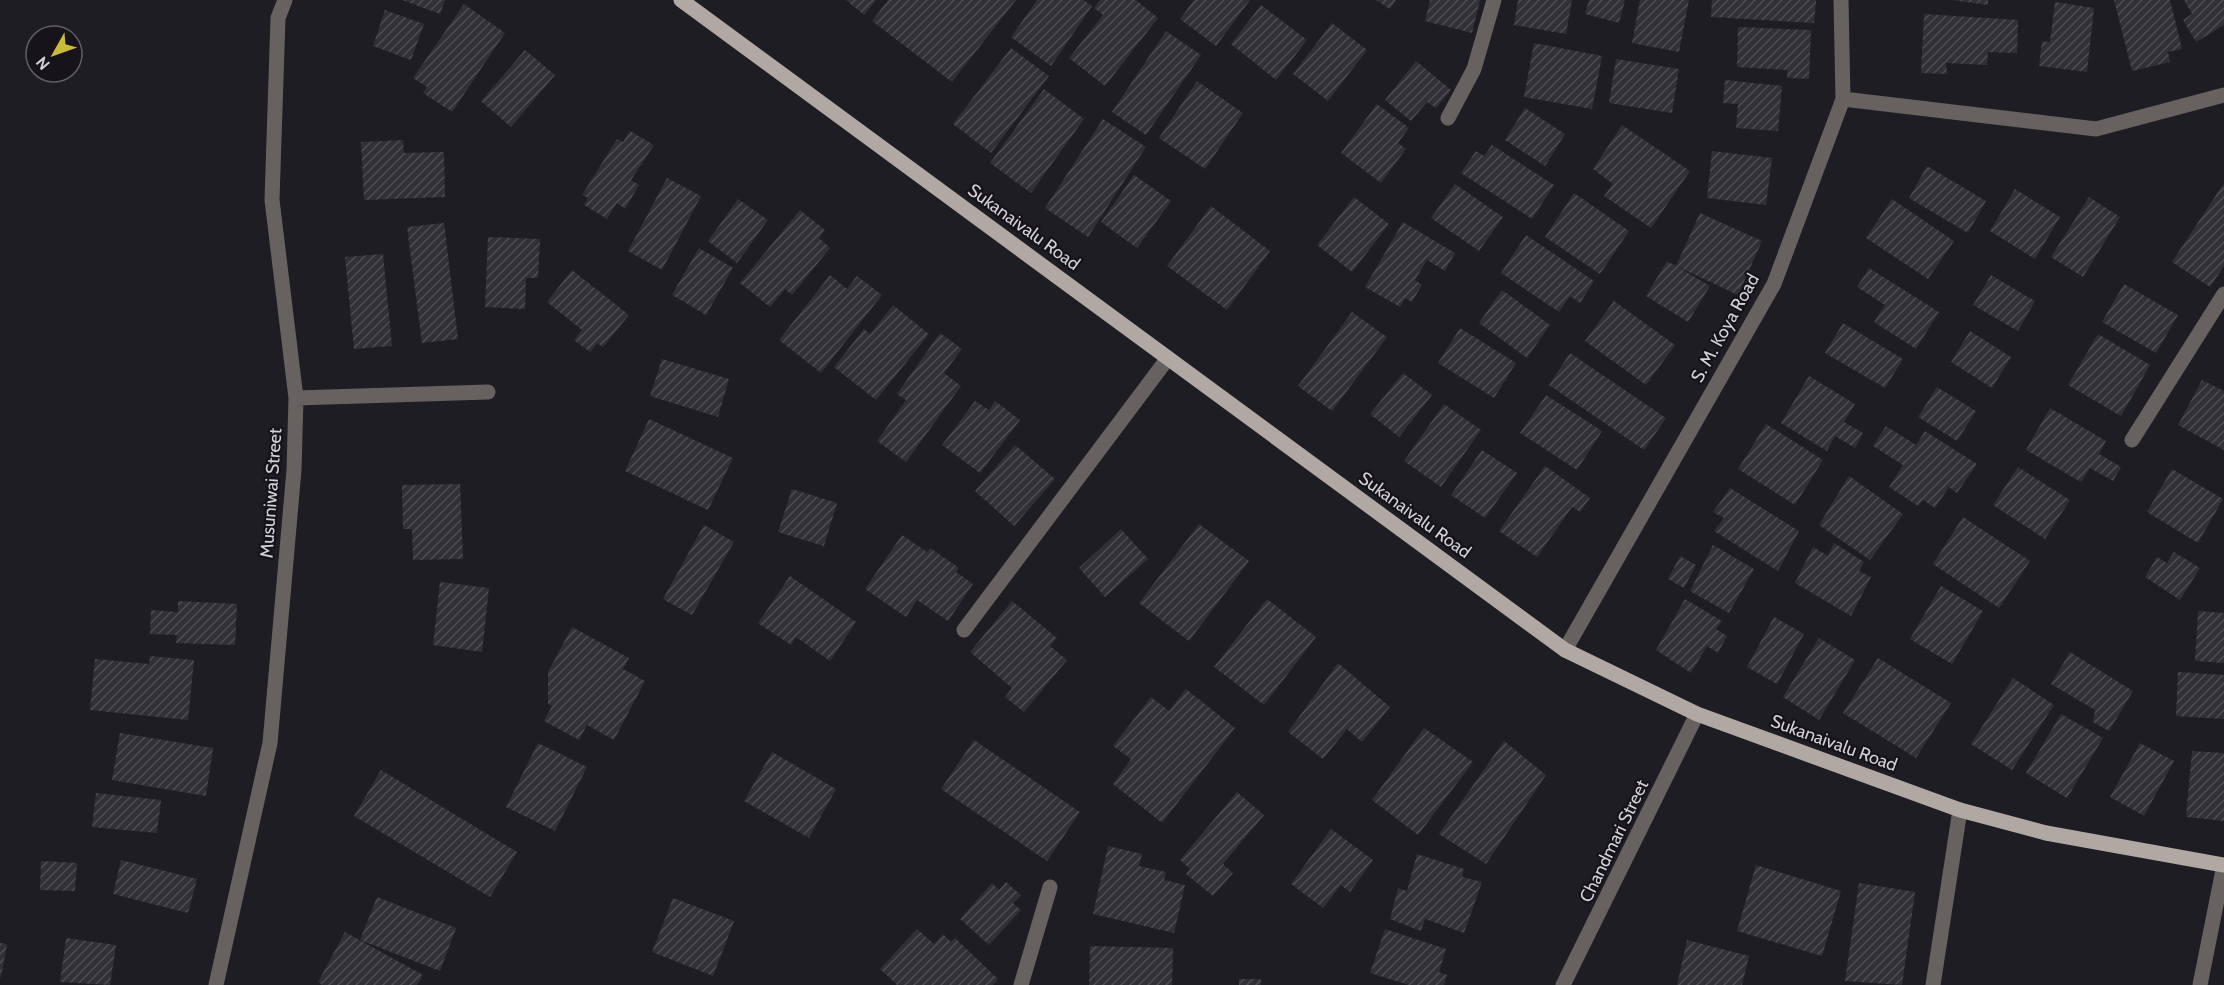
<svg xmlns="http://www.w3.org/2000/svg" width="2224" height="985" font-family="Cabin,sans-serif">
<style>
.building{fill:url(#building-hatch)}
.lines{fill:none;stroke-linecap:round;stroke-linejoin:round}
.minor{stroke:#676260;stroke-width:15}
.major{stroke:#b1a8a4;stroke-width:15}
.labels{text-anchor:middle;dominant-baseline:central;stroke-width:4.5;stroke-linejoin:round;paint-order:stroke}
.street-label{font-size:18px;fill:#d2d1d6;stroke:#16131a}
</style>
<defs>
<pattern id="building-hatch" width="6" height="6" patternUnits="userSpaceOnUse" patternTransform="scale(1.5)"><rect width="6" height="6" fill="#323037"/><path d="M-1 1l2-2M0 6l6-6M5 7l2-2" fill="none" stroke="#4f4d53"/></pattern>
</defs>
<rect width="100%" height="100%" fill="#1f1d24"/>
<path class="building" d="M402,0H445L440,14Z
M846,0H876L864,15Z
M888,0H1016L952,82L872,21Z
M1037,0H1083L1092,6L1051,66L1011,37Z
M1100,0H1136L1158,18L1105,86L1069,58L1103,15L1094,8Z
M1194,0H1250L1216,46L1180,19Z
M1376,0H1396L1390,9Z
M1430,0H1480L1472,33L1425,21Z
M1518,0H1572L1566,34L1514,25Z
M1589,0H1625L1619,23L1585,14Z
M1640,0H1689L1679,52L1632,43Z
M1712,0H1816L1814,23L1711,17Z
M1952,0H1988V5Z
M2114,0H2170L2182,49L2168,52L2170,62L2132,71Z
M2184,0H2224V25L2196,42L2183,20L2192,14Z
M2055,2L2094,8L2087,72L2039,66L2042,41L2050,42Z
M464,4L505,33L452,112L423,93L427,87L413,78Z
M1261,5L1307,40L1276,80L1231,44Z
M385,10L424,24L411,60L373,46Z
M1924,14L2018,20L2017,53L1988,52L1987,65L1946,63L1947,74L1921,73Z
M1332,23L1367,50L1328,101L1293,74Z
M1738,27L1811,30L1809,79L1787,78V70L1737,67Z
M1166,31L1201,55L1146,135L1112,112Z
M1534,43L1602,56L1592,109L1524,97Z
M1011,48L1049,76L991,153L953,124Z
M525,50L555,75L511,127L481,101Z
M1616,59L1679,69L1672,113L1609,103Z
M1416,61L1451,90L1436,108L1427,102L1411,121L1385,100Z
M1725,80L1782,86L1778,131L1736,128L1738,104L1723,103Z
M1197,81L1243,113L1205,169L1159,138Z
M1044,89L1084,119L1031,193L990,163Z
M1377,104L1409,128L1398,143L1406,149L1381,183L1341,153Z
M1525,108L1565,134L1545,166L1505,140Z
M1103,119L1146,147L1088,237L1045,208Z
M1622,125L1690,171L1651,228L1604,196L1613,184L1593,169Z
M630,131L654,145L631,180L639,185L625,209L617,203L607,219L584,205L588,198L582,195L617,139L623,142Z
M403,140L404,153L444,152L445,197L364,200L361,142Z
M1492,145L1554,185L1532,219L1461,173L1476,151L1484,156Z
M1712,151L1772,158L1766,205L1707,198Z
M1927,166L1986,201L1968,233L1909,198Z
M1134,175L1171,201L1137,248L1101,222Z
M667,178L701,196L662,270L628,251Z
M2224,183V266L2210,287L2172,262Z
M1455,184L1503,217L1479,251L1431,218Z
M2015,189L2060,217L2035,259L1990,231Z
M1574,193L1629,231L1600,274L1545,237Z
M1354,197L1389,224L1352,272L1317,245Z
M2089,197L2120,217L2083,277L2051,257Z
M738,199L768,220L737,263L708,241Z
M1892,199L1954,241L1928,279L1866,238Z
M1211,206L1270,251L1227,310L1167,266Z
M800,210L825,230L819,238L830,248L792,295L785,289L770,307L740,283Z
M1700,213L1762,241L1738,295L1676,266L1710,286L1688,322L1646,296L1667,261L1676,266Z
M1403,222L1455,253L1445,271L1427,260L1415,280L1422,285L1412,302L1405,298L1400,307L1365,287Z
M444,223L458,339L422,343L407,227Z
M1526,235L1594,281L1580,303L1570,296L1559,312L1501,273Z
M488,237L540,239L538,278H526L525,309L485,307Z
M699,248L733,268L706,315L672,295Z
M383,254L392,346L354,349L345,257Z
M1869,268L1939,312L1916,349L1874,322L1885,305L1857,287Z
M572,270L629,315L603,347L597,343L590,352L574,340L582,330L547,302Z
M830,275L847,289L857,276L882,295L821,373L779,340Z
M1991,275L2035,301L2018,331L1973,305Z
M2124,284L2178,315L2156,353L2102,322Z
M1502,290L1550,325L1527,358L1479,323Z
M1614,301L1675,345L1646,385L1585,341Z
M893,305L929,334L876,400L834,367L864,329L870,334Z
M1352,312L1387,337L1332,411L1298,386Z
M1843,323L1903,359L1885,388L1825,353Z
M1460,328L1516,363L1494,398L1438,363Z
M1970,331L2011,357L1992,388L1951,362Z
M940,333L962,349L944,373L961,386L906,462L877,441L906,400L897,394Z
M2098,334L2150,365L2121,416L2068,385Z
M1570,353L1666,418L1644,450L1549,385Z
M662,359L729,379L718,417L650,396Z
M1403,373L1432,395L1399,437L1370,414Z
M1809,376L1855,404L1844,422L1863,433L1855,448L1835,436L1827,451L1781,423Z
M2202,380L2224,391V450L2178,425Z
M1937,387L1976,411L1957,441L1918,417Z
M1546,395L1602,431L1577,470L1520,433Z
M975,401L989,410L995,401L1020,420L980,473L942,445Z
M1444,404L1481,430L1441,487L1404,461Z
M2050,408L2106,441L2099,454L2121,467L2113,481L2090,468L2081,482L2026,450Z
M649,419L733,458L708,510L625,471Z
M1766,424L1823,460L1795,505L1738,469Z
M1886,426L1916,445L1925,431L1977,464L1957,493L1949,487L1935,508L1923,500L1918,506L1889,487L1903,465L1873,446Z
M1015,445L1055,479L1014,526L975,491Z
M1482,450L1517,473L1485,518L1451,495Z
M1545,466L1590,498L1580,512L1572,507L1537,557L1499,531Z
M2018,467L2070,500L2045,539L1993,505Z
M2172,469L2223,499L2198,543L2147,512Z
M1849,476L1903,514L1870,560L1819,525Z
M460,484L463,559L413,560L412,529H403L402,485Z
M1730,488L1799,531L1778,571L1714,531L1724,518L1713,512Z
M792,489L837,503L824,546L778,532Z
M1963,517L2030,561L1999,608L1933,564Z
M1199,524L1249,561L1189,641L1139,603Z
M704,525L734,542L692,615L663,599Z
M1121,529L1148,559L1105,597L1079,568Z
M902,535L927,552L930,548L959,568L956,572L973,584L948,621L917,600L906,617L865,589Z
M1834,543L1864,562L1859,571L1871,577L1851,616L1795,583L1813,547L1828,556Z
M1713,545L1754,569L1729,613L1690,591Z
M2174,552L2200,568L2180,600L2145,577L2157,557L2167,563Z
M1680,556L1696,565L1684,588L1668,579Z
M790,576L856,622L830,661L796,637L791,645L758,623Z
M440,582L489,588L482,652L433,645Z
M1941,586L1983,611L1952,664L1910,639Z
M1267,599L1316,637L1264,705L1214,667Z
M1685,599L1722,621L1716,629L1727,636L1718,653L1707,646L1691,673L1656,650Z
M178,601L237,604L235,645L176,643L177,635L150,634L151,610L178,612Z
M1012,601L1057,638L1050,646L1067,660L1024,712L1005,697L1012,688L970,652Z
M2198,611L2224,613V663L2195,661Z
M1774,617L1804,634L1777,684L1747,667Z
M572,627L629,658L623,669L645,681L614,740L587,725L579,740L544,721L552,706L548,704V672Z
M1819,638L1855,660L1819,720L1783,697Z
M2070,652L2133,691L2109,731L2093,722L2095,710L2051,684Z
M150,656L194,660L188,720L90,710L95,659L149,664Z
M1878,658L1951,703L1916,758L1843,713Z
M1338,663L1390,707L1362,742L1347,729L1323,759L1288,732Z
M2178,672L2224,675V719L2176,716Z
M2013,678L2054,705L2012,770L1971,744Z
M1186,689L1235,728L1162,823L1113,784L1131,759L1113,746L1151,697L1169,711Z
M2061,714L2103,738L2067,798L2026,773Z
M1424,728L1473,762L1418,835L1372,800Z
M120,733L213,748L206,796L112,780Z
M974,740L1080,812L1047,861L941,789Z
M1504,741L1546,775L1486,864L1439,834Z
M538,743L587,767L555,831L506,807Z
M2140,743L2174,761L2144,816L2110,797Z
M2192,751L2224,753V821L2186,817Z
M772,752L836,789L809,838L744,801Z
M381,770L517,852L490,897L354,816Z
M1237,792L1264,815L1223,864L1233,873L1213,896L1186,874L1190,869L1180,860Z
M96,793L161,800L157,833L92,827Z
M1331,829L1373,860L1350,892L1341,885L1323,908L1291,884Z
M1108,846L1142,854L1139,866L1166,872L1164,880L1185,885L1174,933L1093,914Z
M1417,854L1464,869L1462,877L1482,882L1464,933L1425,919L1421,931L1390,919L1398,888L1407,891Z
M121,860L197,879L188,913L113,894Z
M41,861L77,863L75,891L40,890Z
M1756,865L1841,891L1822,956L1737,931Z
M1006,882L1021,895L1013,903L1021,910L989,945L960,919L992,883L999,890Z
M1859,883L1915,892L1902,985L1845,981Z
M377,897L456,928L440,971L360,940Z
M673,898L734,921L713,976L652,952Z
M917,929L934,944L943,934L951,942L955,938L998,979L993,985H897L880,969Z
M1385,929L1446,949L1439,972L1447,975L1444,985H1409L1370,973Z
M345,932L423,975L417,985H322L318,982Z
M66,938L116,945L110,985L60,982Z
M1687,940L1749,956L1742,985H1677Z
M0,943L7,944L1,977H0Z
M1090,946L1173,948L1172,985H1089Z
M1239,979H1261V985H1239Z"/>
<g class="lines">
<path class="minor" d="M1843,99L2096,129L2224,95
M1448,118L1474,69L1494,0
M296,398L488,392
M2132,440L2224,294
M964,630L1168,358
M1565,650L1774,284L1843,99L1841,0
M216,985L270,743L294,470L296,398L272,200L278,18L285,0
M1021,985L1050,887
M1563,985L1697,714
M1933,985L1960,810
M2200,985L2224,865"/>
<path class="major" d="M681,0L1565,650L1697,714L1960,810L2046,833L2224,865"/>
</g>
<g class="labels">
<g class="street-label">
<text transform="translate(1024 227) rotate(36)">Sukanaivalu Road</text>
<text transform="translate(1725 328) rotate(-61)">S. M. Koya Road</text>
<text transform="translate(271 493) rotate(-86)">Musuniwai Street</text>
<text transform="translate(1415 515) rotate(36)">Sukanaivalu Road</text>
<text transform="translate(1834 743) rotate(20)">Sukanaivalu Road</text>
<text transform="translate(1614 841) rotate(-64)">Chandmari Street</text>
</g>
</g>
<g transform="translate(54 54) rotate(230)"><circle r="28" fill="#16131a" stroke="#615f65" stroke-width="1.5"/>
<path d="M0-4.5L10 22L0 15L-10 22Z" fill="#caba3a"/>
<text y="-9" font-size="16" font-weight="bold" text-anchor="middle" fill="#d2d1d6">N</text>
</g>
</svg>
